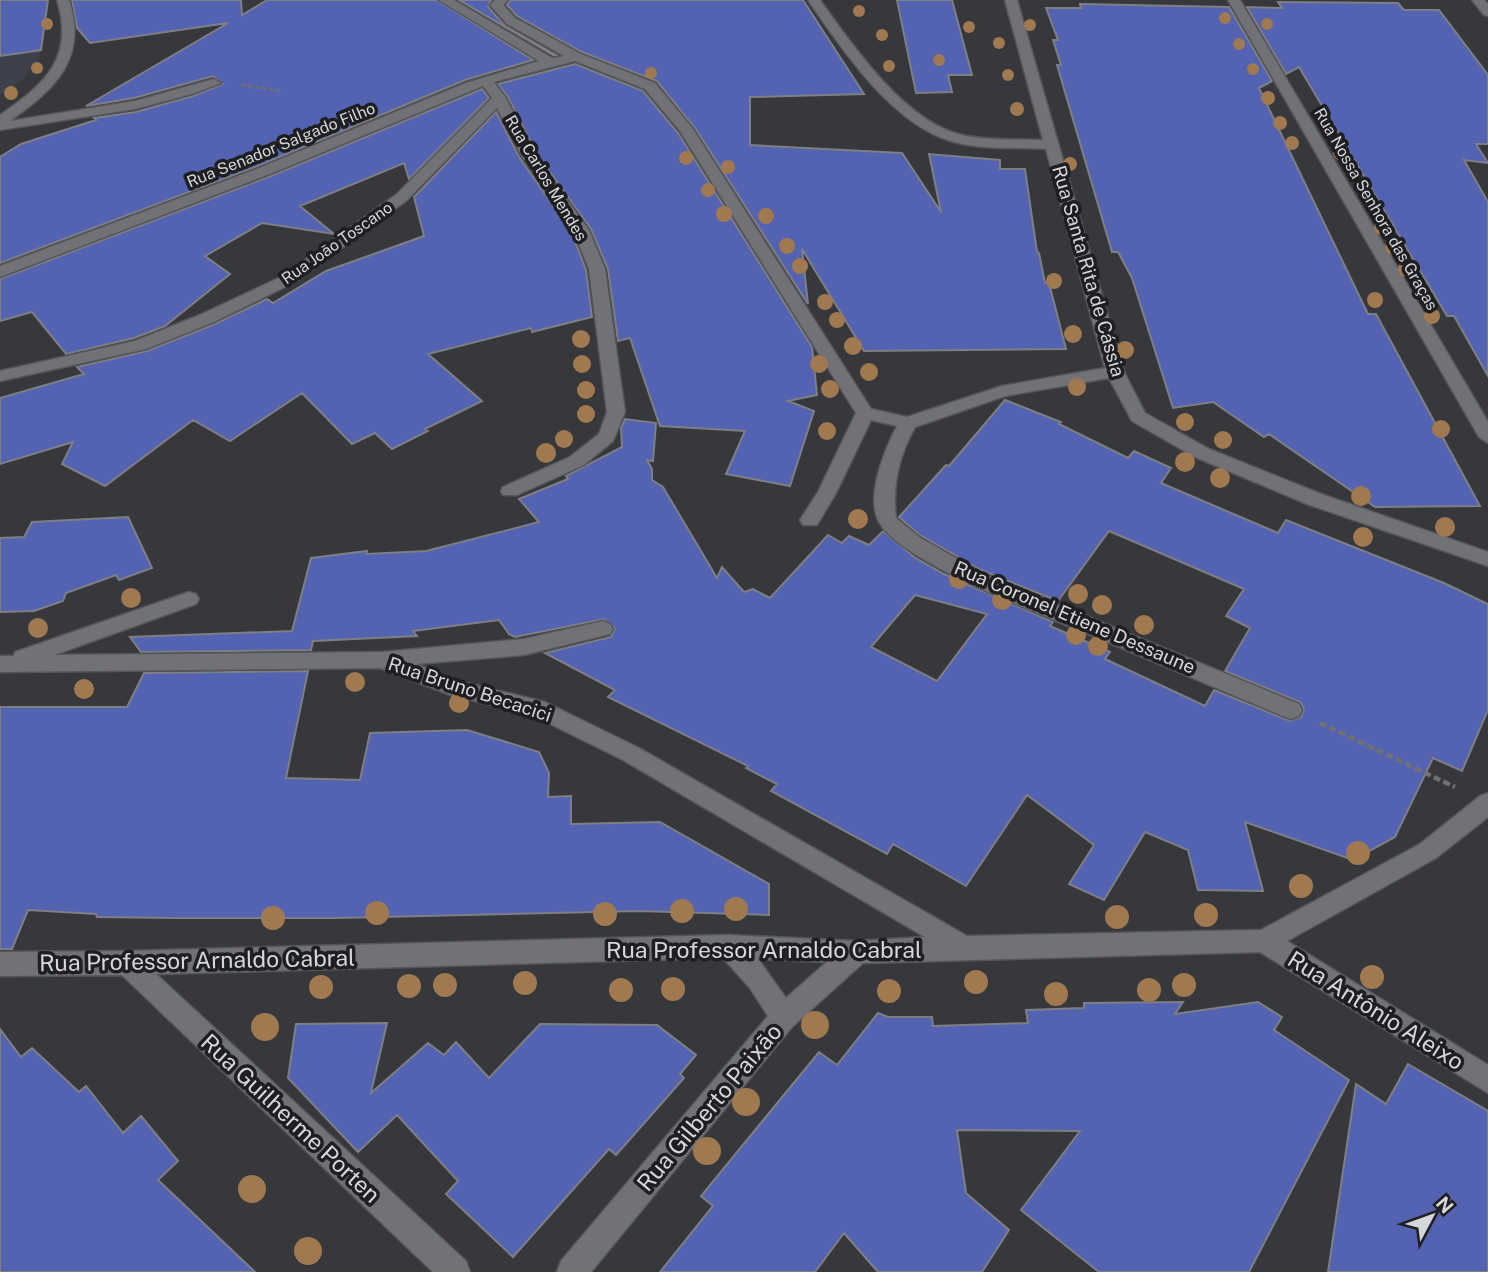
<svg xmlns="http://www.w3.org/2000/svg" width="1488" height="1272" font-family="'Public Sans',sans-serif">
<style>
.built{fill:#3e414b}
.building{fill:#5462b2;stroke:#7e7f85;stroke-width:2;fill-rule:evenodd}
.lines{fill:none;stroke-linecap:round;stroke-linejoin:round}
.minor-casing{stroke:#55565a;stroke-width:3}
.path-far1{stroke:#707175;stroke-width:2.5;stroke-dasharray:4.5 2.5;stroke-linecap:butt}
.path{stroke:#707175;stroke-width:4.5;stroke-dasharray:7 3.5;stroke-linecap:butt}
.minor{fill:#707277;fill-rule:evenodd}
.tree{fill:#a07950}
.labels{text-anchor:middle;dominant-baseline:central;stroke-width:7;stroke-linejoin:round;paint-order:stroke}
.far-street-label{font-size:16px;fill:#d6d7da;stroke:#1e1f21}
.street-label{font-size:19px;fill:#d6d7da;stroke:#1e1f21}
.near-street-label{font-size:23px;fill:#d6d7da;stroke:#1e1f21}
</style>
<rect width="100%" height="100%" fill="#36383c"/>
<path class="built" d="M0,0L46,14L39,58L22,80L0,95Z"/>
<path class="building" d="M0,0H48L41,50L0,56Z
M72,0H241L242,15L267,0H437L533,60L465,80L258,166L0,263V157L21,144L96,120L94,118L136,112L193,96L223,84L213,76L134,98L86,106L228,23L90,43L77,28Z
M459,0H491L488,7L505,26L556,55H553Z
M511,0H803L864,94L750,97V145L902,153L941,212L929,154L1000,160V169H1025L1037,252L1039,253L1045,283H1049L1066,349L864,351L802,249L808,304L695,128L657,81L582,52L517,16L507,5Z
M897,0H952L972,75H948L952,92L916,93Z
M1278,2L1398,3L1404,10H1439L1488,75V144H1476L1488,163L1464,160L1488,202V376L1454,316H1447L1299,67L1286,74L1247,7L1282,8Z
M1080,4L1229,7L1272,81L1259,88L1368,314H1376L1480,506L1375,507L1269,434L1264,437L1213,402L1173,408L1132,278L1118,252H1112L1057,65H1061L1053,40H1058L1046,8H1081Z
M575,64L643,91L678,133L812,347L817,395L788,401L814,411L790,486L726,474L745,431L660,426L630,338L618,341L608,269L591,229L537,154L508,97L498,84Z
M482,89L489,98L409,179L404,163L300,206L334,234L262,223L205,256L230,274L165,326L134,338L66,354L32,312L0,321V279L271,176Z
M496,112L519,157L571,231L586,270L592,317L532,332L531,328L428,354L482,401L425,429L428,431L392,449L375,433L352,444L302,393L230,441L193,420L105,486L62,464L73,442L0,464V398L84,374L77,367L147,351L215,324L267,299L273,303L326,271L424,236L414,197Z
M1005,400L1061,422L1059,424L1128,458L1134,451L1171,468L1161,483L1278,533L1286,520L1444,583L1488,604V710L1462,771L1433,758L1395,837L1353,860L1245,822L1263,891L1198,890L1188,850L1145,832L1104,900L1069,884L1094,845L1027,795L966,886L893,844L887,854L771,791L777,784L746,768L748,766L608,697L615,690L545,653L611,637L615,628L604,619L515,637L509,634L499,620L413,631L417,636L313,641L311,650L141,652L130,637L292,631L311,558L367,551L366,554L426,551L539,522L519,499L568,479L566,476L622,447L621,428L625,419L656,423L653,461L647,460L652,469V480L663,487L717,578L722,567L744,592L753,589L770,598L828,535L842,543L849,536L869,545L883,531L914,557L944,574L1053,622L1050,626L1110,652L1105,659L1205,706L1214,690L1290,721L1301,717L1304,709L1300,702L1225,671L1250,628L1226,616L1244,589L1109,531L1058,601L981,570L920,535L899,517L946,465L949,466ZM915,595L987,614L937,681L871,647Z
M128,517L152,568L119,580L116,575L66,593L63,601L34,611L0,612V538L24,537L32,522Z
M308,671L286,778L360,780L370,733L467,730L539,752L549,773L548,797L571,796V824L660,822L769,884V915L638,911L338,918H173L97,917L96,914L28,910L12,949H0V707H127L144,673Z
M1183,1002L1175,1014L1258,1002L1282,1017L1274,1030L1349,1080L1249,1272H1099L1021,1210L1080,1131L957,1130L966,1193L1009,1230L982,1272H878L844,1233L815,1272H660L713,1206L701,1196L819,1052L837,1065L878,1013L888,1017H932L933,1026L1028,1023L1026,1010L1084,1008V1003Z
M387,1023L371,1093L428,1043L444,1055L456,1042L489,1078L540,1024L657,1025L696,1055L680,1074L684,1078L616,1155L609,1149L513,1257L446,1194L458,1181L397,1115L358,1152L288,1078L296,1024Z
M0,1029L21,1057L32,1048L79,1092L86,1086L123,1133L141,1116L178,1161L158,1180L255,1272H0Z
M1408,1064L1488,1111V1272H1328L1356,1084L1386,1104Z"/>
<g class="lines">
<defs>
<path id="minor" d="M57,0H69C88,59 55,89 10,121L135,101L214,79L221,83L192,94L135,109L0,130V115C45,84 75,58 57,0Z
M439,0H454L552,58L564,56L507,24L490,5L495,0H508L503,5L515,18L581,54L655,83L693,129L871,409L907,417L1002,386L1105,368L1046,149C1015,147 983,150 954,142C893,126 842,49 808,0H820C853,46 905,122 962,135C988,141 1017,139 1043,140L1005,0H1017L1124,372L1145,413L1209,449L1321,494L1488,552V566L1307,504L1195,457L1132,421L1109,378L1005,396L915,427C899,456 892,484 896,518L919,537L980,572L1299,704L1302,710L1299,716L1291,719L1283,716C1221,690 1159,664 1098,638C1051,618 901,563 879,522C865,497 885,449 897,426L871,420L836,493L817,525H803L800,520L818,492L856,413L680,131L645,89L575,61L494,82L506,98L535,155L589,230L605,269L625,412L613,441L584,465L517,495H503L501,491L503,487L570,457L599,434L607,412L589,269L573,230L521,155L497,108L407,200L295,282L214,322L146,349L0,381V371L135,341L202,314L283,276L397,194L492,98L483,86L270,174L0,277V266L259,168L466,83L539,61Z
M1228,0H1240L1488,422V443L1479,437Z
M1472,0H1484L1488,4V16L1484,15Z
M189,592L196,594L199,599L196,604L54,655L383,652L524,639L603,621L610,624L613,629L610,634L524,655L416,664L455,680L545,702L639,748L967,936L1261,930L1420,844L1480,796L1488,793V817L1436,858L1287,941L1488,1065V1093L1260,952L863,963L792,1027L591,1272H557L561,1261L768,1016L750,988L723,958L156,974L466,1261L470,1272H433L122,975L0,976V952L127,951L728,935L857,941L925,937L623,760L532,715L451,695L380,668L0,672V656H14L15,652ZM758,959L827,962L786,998Z"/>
</defs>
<use href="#minor" class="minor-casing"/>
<path class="path-far1" d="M241,85L282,91"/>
<path class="path" d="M1320,723L1455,787"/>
<use href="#minor" class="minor"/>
</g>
<g class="tree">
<circle cx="859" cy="11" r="6"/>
<circle cx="1225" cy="18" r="6"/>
<circle cx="47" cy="24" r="6"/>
<circle cx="1267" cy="24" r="6"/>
<circle cx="1030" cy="25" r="6"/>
<circle cx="969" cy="27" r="6"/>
<circle cx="882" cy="35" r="6"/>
<circle cx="999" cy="43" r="6"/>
<circle cx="1239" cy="44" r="6"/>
<circle cx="939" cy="60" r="6"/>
<circle cx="889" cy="66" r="6"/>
<circle cx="37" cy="68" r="6"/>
<circle cx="1253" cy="69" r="6"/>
<circle cx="651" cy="73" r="6"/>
<circle cx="1008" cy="75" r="6"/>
<circle cx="11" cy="93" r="7"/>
<circle cx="1268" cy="98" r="7"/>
<circle cx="1017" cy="109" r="7"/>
<circle cx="1280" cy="123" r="7"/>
<circle cx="1292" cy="143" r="7"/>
<circle cx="1340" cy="153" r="7"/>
<circle cx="686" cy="158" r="7"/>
<circle cx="1070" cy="164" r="7"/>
<circle cx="728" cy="167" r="7"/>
<circle cx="1355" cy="176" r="7"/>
<circle cx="708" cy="190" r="7"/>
<circle cx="724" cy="214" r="8"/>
<circle cx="766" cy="216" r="8"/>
<circle cx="1382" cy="227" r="8"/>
<circle cx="787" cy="246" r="8"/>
<circle cx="1393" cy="247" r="8"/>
<circle cx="800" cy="266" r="8"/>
<circle cx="1406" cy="269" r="8"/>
<circle cx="1054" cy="281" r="8"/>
<circle cx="1375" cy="300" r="8"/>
<circle cx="825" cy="302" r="8"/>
<circle cx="1432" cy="316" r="8"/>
<circle cx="837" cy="320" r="8"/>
<circle cx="1073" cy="334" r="9"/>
<circle cx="581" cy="339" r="9"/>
<circle cx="853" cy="346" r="9"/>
<circle cx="1125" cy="350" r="9"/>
<circle cx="582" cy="364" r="9"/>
<circle cx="819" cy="364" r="9"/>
<circle cx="869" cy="372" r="9"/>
<circle cx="1077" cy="387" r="9"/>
<circle cx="830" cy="389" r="9"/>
<circle cx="586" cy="390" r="9"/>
<circle cx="586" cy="414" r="9"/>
<circle cx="1185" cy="422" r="9"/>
<circle cx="1441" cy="429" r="9"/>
<circle cx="827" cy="431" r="9"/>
<circle cx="564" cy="439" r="9"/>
<circle cx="1223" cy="440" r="9"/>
<circle cx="546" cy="453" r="10"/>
<circle cx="1185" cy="462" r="10"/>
<circle cx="1220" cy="478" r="10"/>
<circle cx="1361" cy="496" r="10"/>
<circle cx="858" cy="519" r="10"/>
<circle cx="1445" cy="527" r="10"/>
<circle cx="1363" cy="537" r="10"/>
<circle cx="959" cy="579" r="10"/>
<circle cx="1078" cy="594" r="10"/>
<circle cx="131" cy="598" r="10"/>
<circle cx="1002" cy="600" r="10"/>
<circle cx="1102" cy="605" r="10"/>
<circle cx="1144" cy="625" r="10"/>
<circle cx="38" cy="628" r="10"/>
<circle cx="1076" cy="635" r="10"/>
<circle cx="1098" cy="646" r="10"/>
<circle cx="355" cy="682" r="10"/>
<circle cx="84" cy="689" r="10"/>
<circle cx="459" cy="703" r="10"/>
<circle cx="1358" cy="853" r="12"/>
<circle cx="1301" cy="886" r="12"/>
<circle cx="736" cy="909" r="12"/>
<circle cx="682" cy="911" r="12"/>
<circle cx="377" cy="913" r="12"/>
<circle cx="605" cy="914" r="12"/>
<circle cx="1206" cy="915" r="12"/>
<circle cx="1117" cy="917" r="12"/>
<circle cx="273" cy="918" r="12"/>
<circle cx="1372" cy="977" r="12"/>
<circle cx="976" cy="982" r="12"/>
<circle cx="525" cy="983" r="12"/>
<circle cx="445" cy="985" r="12"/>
<circle cx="1184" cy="985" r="12"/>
<circle cx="409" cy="986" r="12"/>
<circle cx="321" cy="987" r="12"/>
<circle cx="673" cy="989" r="12"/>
<circle cx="621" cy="990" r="12"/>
<circle cx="1149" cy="990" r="12"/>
<circle cx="889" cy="991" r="12"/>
<circle cx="1056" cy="994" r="12"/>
<circle cx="815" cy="1025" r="14"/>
<circle cx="265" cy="1027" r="14"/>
<circle cx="746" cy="1102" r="14"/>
<circle cx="707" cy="1151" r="14"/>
<circle cx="252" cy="1189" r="14"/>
<circle cx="308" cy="1251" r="14"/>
</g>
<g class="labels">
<g class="far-street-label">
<text transform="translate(281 145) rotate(-22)">Rua Senador Salgado Filho</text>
<text transform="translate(546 178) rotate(59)">Rua Carlos Mendes</text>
<text transform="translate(1376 209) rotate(60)">Rua Nossa Senhora das Graças</text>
<text transform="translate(337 243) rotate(-35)">Rua João Toscano</text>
</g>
<g class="street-label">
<text transform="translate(1089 271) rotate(74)">Rua Santa Rita de Cássia</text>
<text transform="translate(1075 617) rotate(23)">Rua Coronel Etiene Dessaune</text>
<text transform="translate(470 689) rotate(18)">Rua Bruno Becacici</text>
</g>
<g class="near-street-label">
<text x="764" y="949">Rua Professor Arnaldo Cabral</text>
<text transform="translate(197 960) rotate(-1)">Rua Professor Arnaldo Cabral</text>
<text transform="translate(1376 1010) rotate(32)">Rua Antônio Aleixo</text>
<text transform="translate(709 1107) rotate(-50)">Rua Gilberto Paixão</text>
<text transform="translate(291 1118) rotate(43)">Rua Guilherme Porten</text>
</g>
</g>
<g transform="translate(1432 1216) rotate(49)" stroke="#1e1f21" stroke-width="5" paint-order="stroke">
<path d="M0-5L12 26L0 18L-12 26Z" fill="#d6d7da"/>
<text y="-10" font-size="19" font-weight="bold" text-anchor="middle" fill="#d6d7da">N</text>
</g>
</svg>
